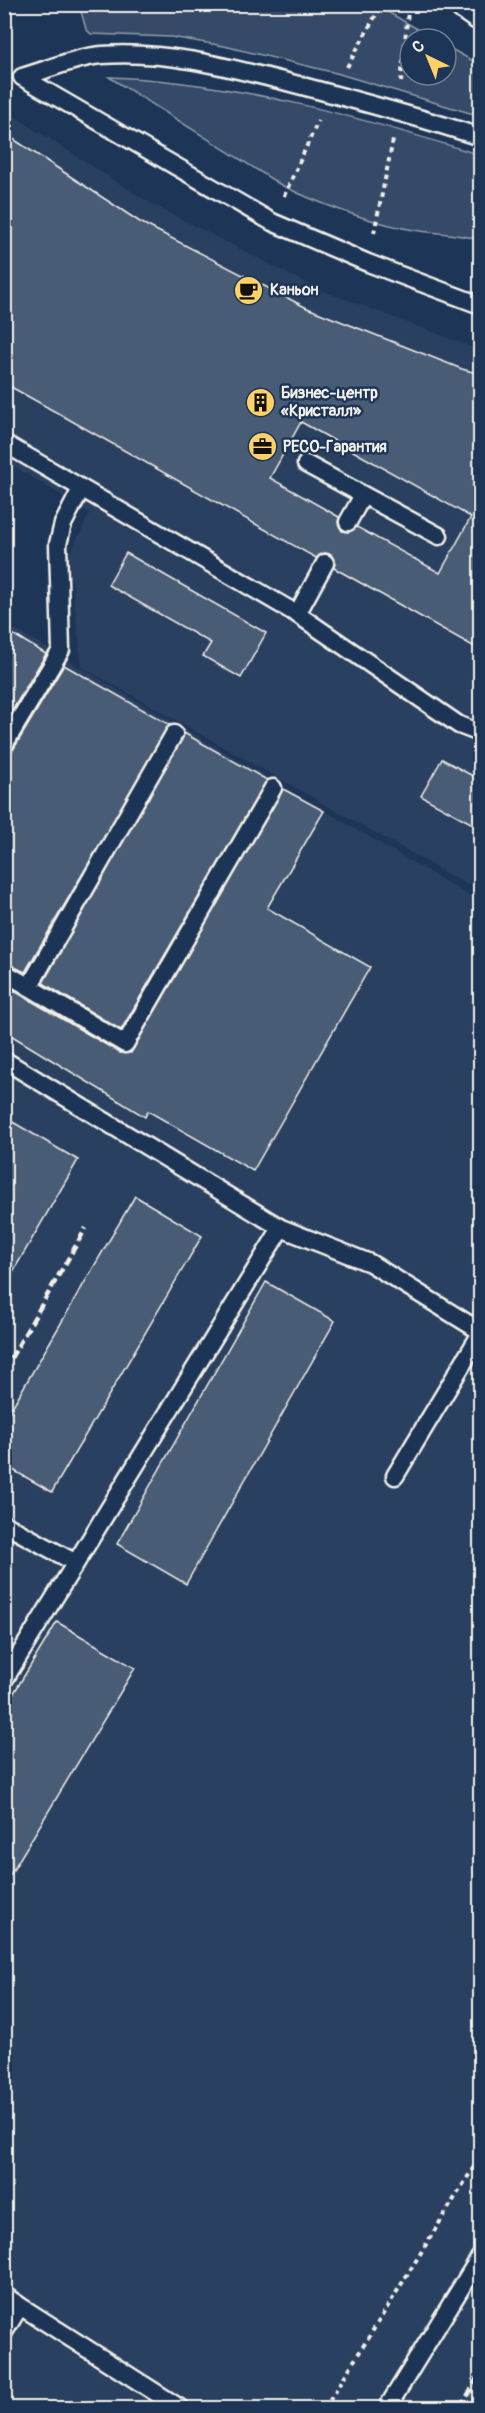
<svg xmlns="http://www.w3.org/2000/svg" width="485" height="2413" font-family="Pangolin,sans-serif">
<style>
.built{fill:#2a4060}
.green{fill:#354a67;stroke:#949ea8;stroke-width:1.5}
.building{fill:#485b74;stroke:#f4f1e8;stroke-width:1.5;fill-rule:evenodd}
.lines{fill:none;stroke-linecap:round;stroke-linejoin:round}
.service-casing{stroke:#f4f1e8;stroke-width:21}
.secondary-casing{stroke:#f4f1e8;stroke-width:38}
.path{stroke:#f4f1e8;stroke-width:4;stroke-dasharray:4.5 4.5;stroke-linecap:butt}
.service{stroke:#1d3557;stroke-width:16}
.secondary{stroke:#1d3557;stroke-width:33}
.rail{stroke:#f4f1e8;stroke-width:4.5;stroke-dasharray:9 4.5;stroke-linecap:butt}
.labels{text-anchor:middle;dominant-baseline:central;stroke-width:5;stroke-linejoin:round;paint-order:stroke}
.poi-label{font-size:16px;font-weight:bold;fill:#f4f1e8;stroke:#1d3557;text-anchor:start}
</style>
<rect width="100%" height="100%" fill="#1d3557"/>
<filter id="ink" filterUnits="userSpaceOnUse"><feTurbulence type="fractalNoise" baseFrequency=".0167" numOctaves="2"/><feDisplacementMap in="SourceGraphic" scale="12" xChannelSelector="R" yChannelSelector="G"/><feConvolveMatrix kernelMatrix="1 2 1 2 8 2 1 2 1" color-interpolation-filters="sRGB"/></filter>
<g filter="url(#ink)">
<path class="built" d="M4,110L150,203L316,288L480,350V866L469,886L82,667L69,556L90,513L5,461Z
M6,624L480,902V2408H5Z"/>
<path class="green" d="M161,5L358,4L388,12L435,39H410V75H446V46L480,65V116L336,73L224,46L171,37L91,34L86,29L80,8Z
M109,77C233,81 363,118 480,155V240C453,232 429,234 403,228C364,220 317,203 281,185Z"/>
<path class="building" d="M4,133L140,222L307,308L462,369L480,374V650L334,568L335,562L331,554L324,553L316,558L4,383ZM301,422L471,517L440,573L357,527L349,532L342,531L338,523L339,517L270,478Z
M126,553L266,633L241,678L203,656L211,643L108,585Z
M4,629L46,654L4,724Z
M64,665L170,725L25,972L4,962V755L13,750Z
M184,733L267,780L121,1030L43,983Z
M442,759L480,780V828L421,796Z
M283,789L324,811L267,908L370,967L253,1171L148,1111L145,1117L4,1031V985L120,1053H131Z
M4,1117L78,1160L4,1287Z
M135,1196L202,1236L52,1492L4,1465V1421Z
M266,1282L335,1321L186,1584L117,1544Z
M57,1622L135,1668L4,1885V1709Z"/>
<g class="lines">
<defs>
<path id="service" d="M480,137C416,116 352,99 287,82C228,67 163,50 102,55C76,57 47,70 22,77L272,222L368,263L480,305
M4,443L297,614L459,725L480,733
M306,464L439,536
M348,522L363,495
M297,614L325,563
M4,745L61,650L58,544L63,524L81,489
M4,972L125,1044L273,788
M29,987L174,734
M4,1060L281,1228L370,1263L480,1331
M395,1476L480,1335
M4,1524L76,1563
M4,1680L281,1228
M4,2295L20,2306
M4,2332L20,2306L180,2408
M387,2408L480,2257"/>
<path id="secondary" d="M467,4L480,13"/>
</defs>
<use href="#service" class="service-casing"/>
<use href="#secondary" class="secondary-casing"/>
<path class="path" d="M347,67L382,4
M401,82L408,11
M284,196L318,121
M374,233L393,140
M325,2408L480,2157"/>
<use href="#service" class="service"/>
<use href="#secondary" class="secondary"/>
<path class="rail" d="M4,1370L86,1228
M460,2408L480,2375"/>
</g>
</g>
<defs>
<symbol id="cafe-disc" viewBox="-11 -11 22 22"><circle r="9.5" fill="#ffd166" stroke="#1d3557"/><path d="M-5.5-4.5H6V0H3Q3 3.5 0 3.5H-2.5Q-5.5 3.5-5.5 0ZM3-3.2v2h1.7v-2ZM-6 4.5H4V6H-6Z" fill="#111"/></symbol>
<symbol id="building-disc" viewBox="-11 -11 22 22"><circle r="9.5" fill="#ffd166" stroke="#1d3557"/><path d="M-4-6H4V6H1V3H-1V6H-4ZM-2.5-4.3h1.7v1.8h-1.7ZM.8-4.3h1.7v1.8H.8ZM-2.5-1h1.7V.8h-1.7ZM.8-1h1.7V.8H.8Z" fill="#111"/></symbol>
<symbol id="office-disc" viewBox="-11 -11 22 22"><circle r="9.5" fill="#ffd166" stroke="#1d3557"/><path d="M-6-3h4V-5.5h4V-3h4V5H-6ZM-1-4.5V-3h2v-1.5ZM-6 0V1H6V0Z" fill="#111"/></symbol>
</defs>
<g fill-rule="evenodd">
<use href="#cafe-disc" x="232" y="274" width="33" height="33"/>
<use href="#building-disc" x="244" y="386" width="33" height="33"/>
<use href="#office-disc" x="246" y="430" width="33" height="33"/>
</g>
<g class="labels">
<g class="poi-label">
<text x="270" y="290">Каньон</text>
<text x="281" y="393">Бизнес-центр<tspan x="281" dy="18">«Кристалл»</tspan></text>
<text x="283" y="447">РЕСО-Гарантия</text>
</g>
</g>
<rect width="485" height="2413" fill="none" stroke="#1d3557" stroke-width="24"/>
<rect x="12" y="12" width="461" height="2389" fill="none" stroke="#f4f1e8" stroke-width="2" filter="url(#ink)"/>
<g transform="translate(428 57) rotate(317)"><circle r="28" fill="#1d3557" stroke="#738091" stroke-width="1.5"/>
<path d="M0-4.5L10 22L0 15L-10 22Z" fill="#ffd166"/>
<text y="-9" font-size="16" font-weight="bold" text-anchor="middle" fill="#f4f1e8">С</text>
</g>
</svg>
